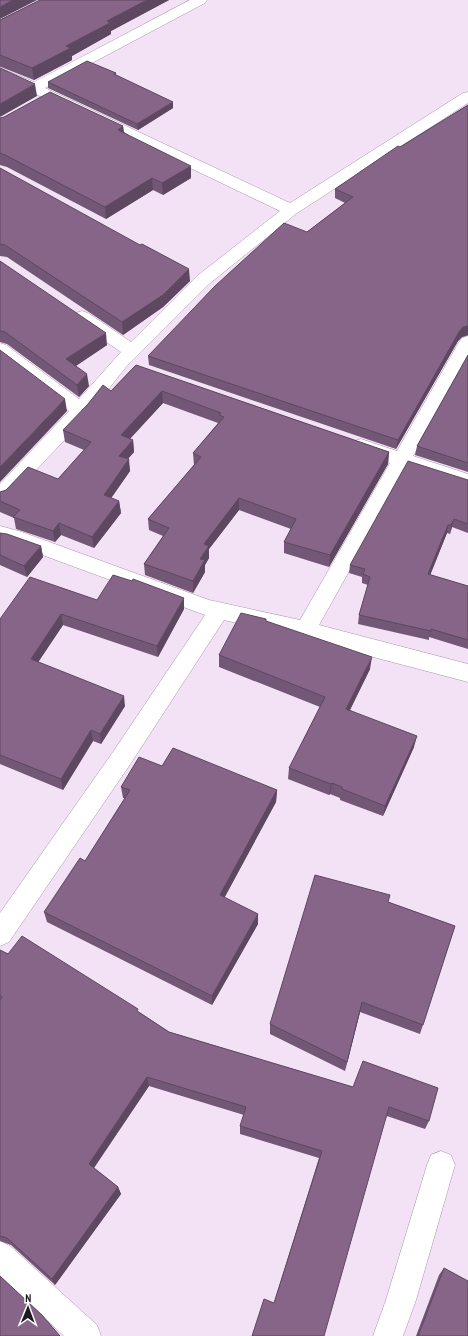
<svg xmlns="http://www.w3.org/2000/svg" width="468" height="1336" font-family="'PT Sans Narrow',sans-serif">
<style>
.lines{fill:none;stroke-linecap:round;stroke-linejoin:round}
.minor-casing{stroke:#a796a9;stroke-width:1}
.minor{fill:#fff;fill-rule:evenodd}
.wall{fill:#735776}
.shaded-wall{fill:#5e4760}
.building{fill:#866589;stroke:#5e4760}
</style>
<rect width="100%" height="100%" fill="#f3e1f5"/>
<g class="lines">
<defs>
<path id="minor" d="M190,0H207L205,3L45,88L290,203L463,93L468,92V103L297,213L209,284L126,367L88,415L7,501L0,503V484L69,411L0,358V343L6,345L79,399L121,352L76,321L73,317L76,313L82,311L88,313L131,342L197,276L280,211L0,77V68L34,82Z
M468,336V358L413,456L468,474V488L407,468L319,625L468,664V682L305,639L224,620L131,763L9,942L0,946V913L115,749L205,615L10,543L0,542V526L19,531L209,600L300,620L390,463L354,451L351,446L354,441L361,439L397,451L459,342L462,338Z
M441,1151L451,1155L455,1165L416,1300L403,1336H373L386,1300L427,1165L431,1155Z
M0,1241L10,1246L97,1325L101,1336H64L0,1276Z"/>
</defs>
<use href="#minor" class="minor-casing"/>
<use href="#minor" class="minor"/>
</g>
<path class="wall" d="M40,0H169L111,31V34L72,56V60L34,80L1,67H0V20Z
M116,73V75L173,108L138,130L48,88V82Z
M468,105V335L462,337L458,341L396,449L149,365L148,356L307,232L345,203L335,198V189L400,147Z
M0,118L123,126L124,132L191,178L163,195L153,190L106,219L7,167L0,165Z
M0,168L190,281L163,307L123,335L7,257L0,256Z
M0,261L107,345L76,366L89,386L79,397L7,344L0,342Z
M468,355V472L415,455L417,446Z
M136,365L389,452L388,464L329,567L284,553V542L291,529L239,510L209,549V558L205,565V572L193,593L145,575L144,564L163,536L149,530L148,519L194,465L193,453L218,423L163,403L130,439L133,440L134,452L128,459L130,471L111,498L119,501L121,513L94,548L61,535L55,542L16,529L14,518L0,512V492L58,479L84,450L65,442L63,430L111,391Z
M468,480V533L452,527L450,534L447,533L430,575L468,586V649L429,637V640L358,624L359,615L368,585L362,583V577L349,573L350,565Z
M0,533L41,546L43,557L27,577L0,565Z
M97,600L184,609L158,657L63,625L38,662L125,706L101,744L93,741L63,790L0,764V619Z
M266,619V621L370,669L350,710L414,747L383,816L340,800V798L330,794L329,795L288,779L289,768L320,707L219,667V655Z
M162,766L277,790L276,802L224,898L258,924L212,1005L47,922L44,912L85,861L125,798H123L121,787Z
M388,902L455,926L420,1034L360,1012L345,1071L270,1034V1024Z
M0,950L139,1012L169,1032L353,1087L429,1121L425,1129L387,1116L274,1303L319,1158L240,1134V1126L244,1115L149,1086L94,1168L118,1187L121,1194L55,1285L11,1245L0,1241Z
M444,1268L468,1336H416L439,1275Z"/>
<path class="shaded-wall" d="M13,0H37L0,19V7Z
M147,0H169L111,31V34L72,56V60L34,80L32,68L66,46L107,21Z
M35,84L37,96L0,117V104Z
M173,102V108L138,130L137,124Z
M123,126L124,138L118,130Z
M191,166V178L163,195L162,183Z
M152,178L153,190L106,219L105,207Z
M189,269L190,281L163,307L123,335L122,322Z
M468,326V335L462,337L458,341L396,449L398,440L459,332L463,327Z
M106,333L107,345L68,371L66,359Z
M87,374L89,386L79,397L77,385Z
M162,391L163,403L122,447L121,435Z
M65,399L67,411L0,482V467Z
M133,440L134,452L120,467L119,456Z
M389,452L388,464L329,567L330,555Z
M129,459L130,471L105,507L104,495Z
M239,498V510L209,549V558L205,565V572L193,593V581L200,559L204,544Z
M119,501L121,513L94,548L92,537Z
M454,519L452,527L450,534L451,525Z
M59,523L61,535L55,542L53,531Z
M448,525L447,533L427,583L428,574Z
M41,546L43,557L27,577L24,566Z
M184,598V609L158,657L157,646Z
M61,614L63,625L33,670L31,659Z
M372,657L370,669L345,720L346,709Z
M124,696L125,706L101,744L100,734Z
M91,730L93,741L63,790L61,779Z
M417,736L414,747L383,816L385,806Z
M332,783L330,794L329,795L331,784Z
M277,790L276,802L220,906V895Z
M258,914V924L212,1005V996Z
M362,1002L360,1012L345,1071L347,1062Z
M147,1077L149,1086L91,1172L89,1164Z
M118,1187L121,1194L55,1285L52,1279Z"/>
<path class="building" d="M0,0H13L0,7Z
M40,0H147L107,21L110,23L66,46L71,48L32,68L0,55V20Z
M87,61L116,73L114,74L173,102L137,124L48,82Z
M0,68L35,84L0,104Z
M50,92L123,126L118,130L191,166L162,183L152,178L105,207L5,155L0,153V118L4,117Z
M468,105V326L463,327L459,332L398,440L148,356L215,286L284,223L307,232L353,197L335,189L398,146L400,147Z
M0,168L140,245L142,244L189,269L163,295L122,322L5,245L0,244Z
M0,261L106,333L66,359L87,374L77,385L5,332L0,331Z
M0,350L65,399L0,467Z
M468,355V463L417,446Z
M136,365L389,452L330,555L284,542L296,519L239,498L204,544L209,546L200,559L205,560L193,581L144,564L169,528L148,519L201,457L193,453L224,417L219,415L221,413L162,391L121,435L133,440L119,456L129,459L104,495L119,501L92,537L59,523L53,531L13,517L20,510L0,501V492L6,490L28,467L58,479L91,442L63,430L88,404L103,385L111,391Z
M408,461L468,480V524L454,519L451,525H448L428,574L468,586V640L431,629V631L359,615L370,577L363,574L365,569L350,565Z
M0,533L7,534L41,546L24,566L0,555Z
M113,575L132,581L133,579L184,598L157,646L61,614L31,659L124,696L100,734L91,730L61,779L0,755V619L30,577L97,600Z
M241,613L266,619V621L372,657L346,709L417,736L385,806L342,789V787L332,783L331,784L289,768L325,697L219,655Z
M173,748L277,790L220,895L258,914L212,996L44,912L80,858L85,861L130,790L121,787L139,757L162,766Z
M315,875L390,895L388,902L455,926L423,1025L362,1002L347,1062L270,1024Z
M22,936L138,1009L137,1011L169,1032L353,1087L363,1061L438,1088L429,1121L389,1107L324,1336H252L264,1299L274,1303L322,1151L240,1126L246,1107L147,1077L89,1164L118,1187L52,1279L7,1238L0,1236V1000L2,997L0,996V950L8,954Z
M444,1268L468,1281V1336H418Z
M0,1276L42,1315L60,1336H0Z"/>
<g transform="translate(28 1308) rotate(1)" stroke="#ffffff" stroke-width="3" paint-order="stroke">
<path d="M0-3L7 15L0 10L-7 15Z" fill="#1f1920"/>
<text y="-6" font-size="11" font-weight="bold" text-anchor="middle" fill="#1f1920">N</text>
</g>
</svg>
